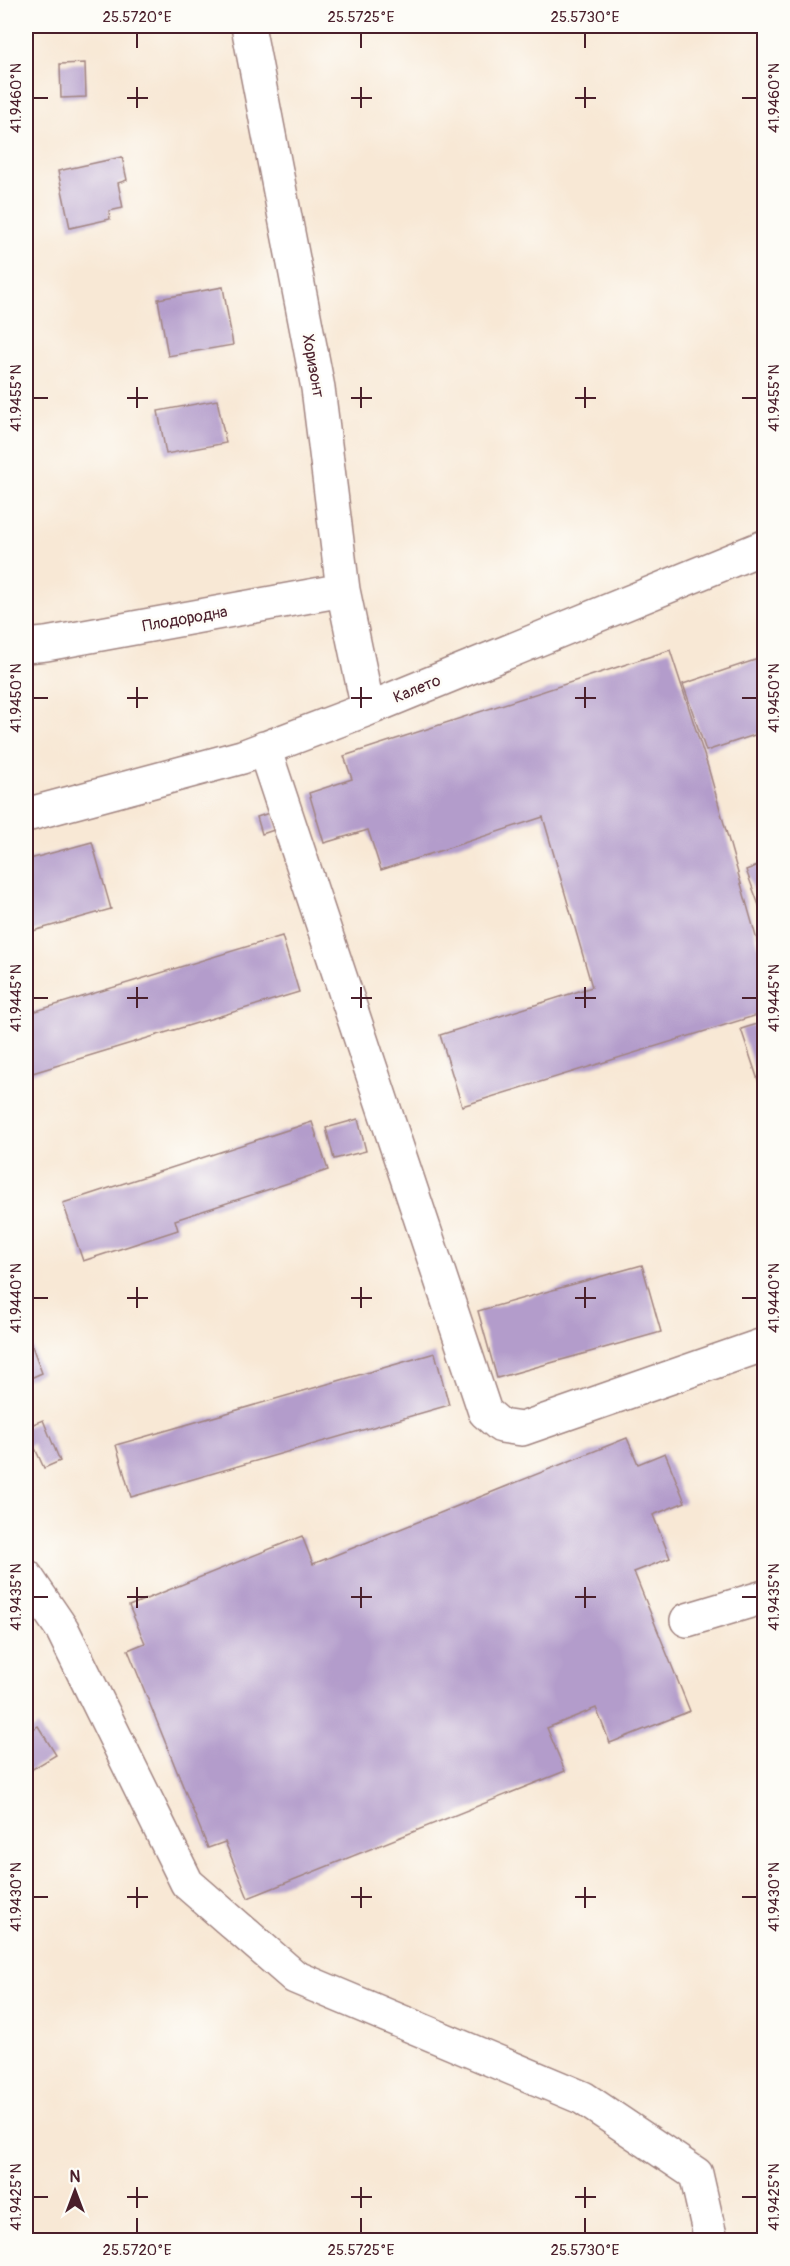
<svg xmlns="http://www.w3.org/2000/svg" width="790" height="2266" font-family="Pangolin,sans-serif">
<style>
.building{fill:#b39ccb}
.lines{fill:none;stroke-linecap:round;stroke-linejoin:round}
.minor-casing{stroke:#a18480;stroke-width:36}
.minor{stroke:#fff;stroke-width:33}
.ticks{fill:none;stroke:#4a1f2b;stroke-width:2}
.labels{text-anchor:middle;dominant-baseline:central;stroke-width:5;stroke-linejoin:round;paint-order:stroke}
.street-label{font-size:16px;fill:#4a1f2b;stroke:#fdfcf7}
.neatline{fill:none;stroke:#4a1f2b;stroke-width:2}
.ticks-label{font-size:15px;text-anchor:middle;fill:#4a1f2b}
</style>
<rect width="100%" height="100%" fill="#fdfcf7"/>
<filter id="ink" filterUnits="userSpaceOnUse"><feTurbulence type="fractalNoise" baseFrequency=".0167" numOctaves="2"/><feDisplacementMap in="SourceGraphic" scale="12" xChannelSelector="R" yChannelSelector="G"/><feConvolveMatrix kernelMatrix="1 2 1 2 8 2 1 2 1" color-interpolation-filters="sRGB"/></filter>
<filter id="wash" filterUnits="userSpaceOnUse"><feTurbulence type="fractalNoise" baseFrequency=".008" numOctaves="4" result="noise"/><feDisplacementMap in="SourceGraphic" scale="24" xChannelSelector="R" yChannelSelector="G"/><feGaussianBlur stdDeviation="1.35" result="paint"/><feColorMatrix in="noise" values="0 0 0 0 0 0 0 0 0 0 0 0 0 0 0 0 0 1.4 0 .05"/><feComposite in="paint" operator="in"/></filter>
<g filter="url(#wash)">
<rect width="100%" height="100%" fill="#f8e8d5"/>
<g id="blocks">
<path class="building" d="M85,63L86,97L61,98L60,64Z
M122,157L127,180L118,183L123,208L109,211L110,219L70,228L58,171Z
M223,287L233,345L168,356L158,299Z
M217,400L226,443L166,454L158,411Z
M670,650L708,767L764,965V1013L462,1106L440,1035L592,987L543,817L381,870L368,830L324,843L309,793L352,779L344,756Z
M764,657V732L706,751L683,684Z
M272,812L277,829L262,834L257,817Z
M92,842L111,909L26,933V860Z
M764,863V919L746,870Z
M282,936L299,992L26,1075V1014Z
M764,1022V1085L760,1086L741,1029Z
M358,1119L366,1151L334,1159L326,1128Z
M312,1122L328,1170L175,1220L178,1230L83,1261L63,1203Z
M642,1265L661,1332L497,1378L478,1311Z
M26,1330L42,1373L26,1380Z
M435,1353L449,1405L131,1497L116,1445Z
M43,1420L60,1461L44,1468L33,1444L26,1447V1427Z
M627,1438L638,1464L665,1453L685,1502L653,1515L670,1558L634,1572L690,1711L610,1743L596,1708L547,1728L565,1771L248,1898L225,1842L208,1848L128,1650L145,1643L129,1606L302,1536L313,1564Z
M38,1726L56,1755L26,1773V1734Z"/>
</g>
</g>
<g filter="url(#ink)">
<use href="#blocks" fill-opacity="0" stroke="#a18480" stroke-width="1.5"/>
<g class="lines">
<defs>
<path id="minor" d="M248,26L318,388L343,590L368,709
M26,646L46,644L343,590
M264,748L485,1412L501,1426L522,1429L760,1346L764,1347
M26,815L242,757L368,709L764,547
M26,1576L62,1629L187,1883L295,1977L583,2098L696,2174L711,2240
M687,1620L764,1597"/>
</defs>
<use href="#minor" class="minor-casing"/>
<use href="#minor" class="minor"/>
</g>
</g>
<path class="ticks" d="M137,33V48M361,33V48M585,33V48M137,87V108M361,87V108M585,87V108M33,98H48M127,98H148M351,98H372M575,98H596M742,98H757M137,387V408M361,387V408M585,387V408M33,398H48M127,398H148M351,398H372M575,398H596M742,398H757M137,687V708M361,687V708M585,687V708M33,698H48M127,698H148M351,698H372M575,698H596M742,698H757M137,987V1008M361,987V1008M585,987V1008M33,998H48M127,998H148M351,998H372M575,998H596M742,998H757M137,1287V1308M361,1287V1308M585,1287V1308M33,1298H48M127,1298H148M351,1298H372M575,1298H596M742,1298H757M137,1587V1608M361,1587V1608M585,1587V1608M33,1597H48M127,1597H148M351,1597H372M575,1597H596M742,1597H757M137,1887V1908M361,1887V1908M585,1887V1908M33,1897H48M127,1897H148M351,1897H372M575,1897H596M742,1897H757M137,2187V2208M361,2187V2208M585,2187V2208M33,2197H48M127,2197H148M351,2197H372M575,2197H596M742,2197H757M137,2218V2233M361,2218V2233M585,2218V2233"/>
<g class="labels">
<g class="street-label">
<text transform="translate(313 366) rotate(80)">Хоризонт</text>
<text transform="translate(185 619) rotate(-10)">Плодородна</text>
<text transform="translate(417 689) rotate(-22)">Калето</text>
</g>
</g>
<rect width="790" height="2266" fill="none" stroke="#fdfcf7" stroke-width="66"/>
<g transform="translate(75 2191)" stroke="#fdfcf7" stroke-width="4.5" paint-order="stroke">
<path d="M0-4.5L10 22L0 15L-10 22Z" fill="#4a1f2b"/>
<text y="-9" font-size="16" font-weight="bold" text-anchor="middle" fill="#4a1f2b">N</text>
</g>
<rect x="33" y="33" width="724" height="2200" class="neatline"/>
<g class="ticks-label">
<text x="137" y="22">25.5720°E</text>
<text x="361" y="22">25.5725°E</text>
<text x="585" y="22">25.5730°E</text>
<text transform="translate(16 98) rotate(-90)" y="5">41.9460°N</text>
<text transform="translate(774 98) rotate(-90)" y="5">41.9460°N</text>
<text transform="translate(16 398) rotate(-90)" y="5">41.9455°N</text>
<text transform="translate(774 398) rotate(-90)" y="5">41.9455°N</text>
<text transform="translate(16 698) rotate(-90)" y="5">41.9450°N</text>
<text transform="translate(774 698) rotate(-90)" y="5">41.9450°N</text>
<text transform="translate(16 998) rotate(-90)" y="5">41.9445°N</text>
<text transform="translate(774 998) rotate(-90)" y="5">41.9445°N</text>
<text transform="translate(16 1298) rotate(-90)" y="5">41.9440°N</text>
<text transform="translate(774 1298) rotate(-90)" y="5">41.9440°N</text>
<text transform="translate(16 1597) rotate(-90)" y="5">41.9435°N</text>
<text transform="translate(774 1597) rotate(-90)" y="5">41.9435°N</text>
<text transform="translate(16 1897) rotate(-90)" y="5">41.9430°N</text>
<text transform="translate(774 1897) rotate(-90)" y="5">41.9430°N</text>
<text transform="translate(16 2197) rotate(-90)" y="5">41.9425°N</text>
<text transform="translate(774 2197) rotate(-90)" y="5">41.9425°N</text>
<text x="137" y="2255">25.5720°E</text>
<text x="361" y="2255">25.5725°E</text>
<text x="585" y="2255">25.5730°E</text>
</g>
</svg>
